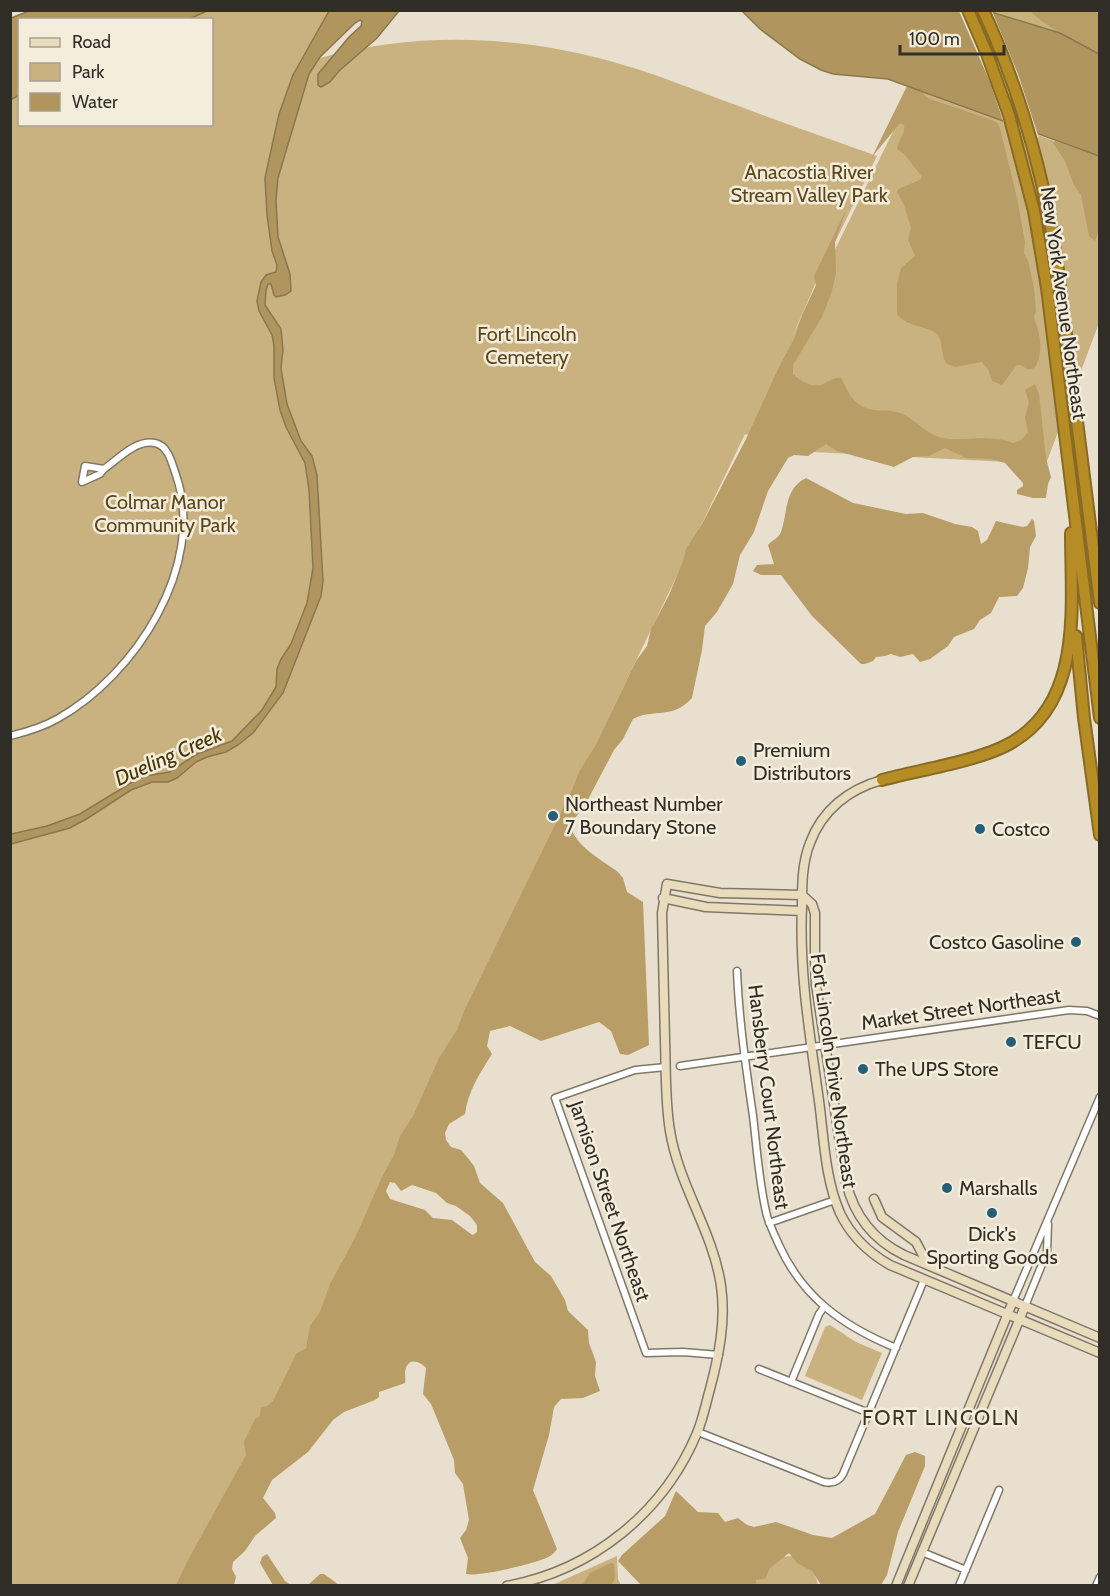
<svg xmlns="http://www.w3.org/2000/svg" width="1110" height="1596" font-family="Cabin,sans-serif">
<style>
.green{fill:#cab280}
.forest{fill:#b89d66;fill-rule:evenodd}
.water{fill:#b0965e;stroke:#8a774e;stroke-width:1.5}
.pier{fill:#e8dfce}
.lines{fill:none;stroke-linecap:round;stroke-linejoin:round}
.street-casing{stroke:#7f7768;stroke-width:9}
.secondary-casing{stroke:#7f7768;stroke-width:11}
.highway-casing{stroke:#876b25;stroke-width:14}
.street{stroke:#fff;stroke-width:6}
.secondary{stroke:#e9dcbd;stroke-width:8}
.highway{stroke:#b68c24;stroke-width:10}
.poi-dot{fill:#245f77;stroke:#f5eddb;stroke-width:2}
.labels{text-anchor:middle;dominant-baseline:central;stroke-width:5;stroke-linejoin:round;paint-order:stroke}
.park-label{font-size:20px;fill:#5a471b;stroke:#f5eddb}
.street-label{font-size:20px;fill:#312e28;stroke:#f5eddb}
.poi-label{font-size:20px;fill:#312e28;stroke:#f5eddb;text-anchor:start}
.water-label{font-size:21px;font-style:italic;fill:#483505;stroke:#f5eddb}
.neighbourhood-label{font-size:21px;letter-spacing:1.5px;fill:#3d3628;stroke:#f5eddb}
</style>
<rect width="100%" height="100%" fill="#e8dfce"/>
<path class="green" d="M207,11H361L320,58C417,31 523,35 620,64C659,75 697,91 736,105C783,123 830,139 877,156L821,271L793,335L915,87L1046,138L1099,156V323L1046,464L813,452L745,434L192,1585H11L10,100L19,95L20,124H212V20L187,19Z
M988,11H1099V54L1060,33Z
M830,1325L856,1342L882,1353L862,1400L805,1376L825,1327Z
M617,1556L618,1579L621,1585L550,1586Z
M791,1556C806,1563 815,1569 818,1585L752,1586L773,1558Z"/>
<path class="forest" d="M1031,11H1097L1099,19V54C1086,49 1038,22 1031,11Z
M907,86L923,92L925,96L930,99L992,120L997,123L1000,128L1017,198L1025,242L1024,253L1028,261L1034,288L1036,310L1034,318C1040,334 1044,348 1036,366C1031,372 1026,369 1021,365H1017L1002,385L992,381L988,369L982,362L955,367L947,364C940,355 944,340 936,333C926,326 908,327 897,315V284L901,268L915,256L908,240L911,228L904,205L897,192L898,189L920,180L922,177L905,155L897,149C898,140 906,133 904,125L900,123L872,157Z
M1055,141L1099,156V230L1095,241L1089,236L1081,195L1074,185L1065,161L1053,143Z
M846,210L835,242L836,274L831,294L822,317L793,365V374C800,381 813,389 823,384C831,381 833,377 841,378C846,386 848,395 856,402C874,416 882,407 900,413C918,420 928,438 949,439C971,440 993,435 1013,443L1021,440L1028,432L1025,417L1029,403L1025,390L1035,384L1039,394L1046,458L1051,477L1048,484L1046,498H1033L1017,494V490L1023,486V483L1005,463L991,459L966,458L945,448L929,456L913,457L894,467L837,451L826,444L808,456L794,455L788,458L768,491L754,532L740,555L733,584L717,612L705,626L702,650L692,698C672,720 654,708 633,719L623,739L614,750L584,807L570,824C574,846 602,860 618,872L623,878L627,892L643,902L649,1045L628,1055L620,1054L611,1031L599,1022L541,1041L510,1026L490,1031L487,1046L492,1054C480,1073 468,1091 465,1114L449,1124L445,1133L446,1140L451,1147L461,1150L467,1157L474,1166L480,1183L503,1203L535,1262L551,1276L565,1300L568,1311L588,1330L589,1343L596,1362L595,1376L600,1391L583,1398L561,1399L554,1407L549,1435L533,1490L557,1549C555,1552 553,1554 550,1556C539,1563 478,1577 466,1574L468,1558L460,1538L466,1530L469,1520L463,1484L455,1473L454,1460L431,1404L423,1394L426,1368C421,1362 410,1357 406,1368C404,1373 406,1378 405,1383L379,1392V1397L375,1400L344,1412L333,1420L308,1452L272,1480L263,1498L275,1513L276,1518L255,1536L245,1551L233,1562L232,1569L236,1577L234,1585H176L189,1558L246,1455L244,1442L255,1419L260,1416L261,1407L267,1406L273,1401L296,1354L306,1348L310,1326L320,1312L330,1284L355,1238L382,1177L394,1155L400,1136L413,1116L439,1058L457,1030L464,1011L572,790L579,772L595,746L636,661L647,646L651,629L669,595L683,561L686,549L702,524L746,439L779,367L794,339L802,315L816,285L814,276ZM390,1182L395,1183L401,1191L412,1185L436,1193L447,1203L456,1206L470,1216L477,1225V1232L473,1235L471,1234L452,1220L433,1218L425,1210L390,1199L386,1191Z
M806,478L853,503L906,514L923,513L955,524L972,527L978,531L981,544L987,540L996,521L1023,527L1027,526L1032,519L1034,521L1036,536L1030,547L1028,568L1023,588L1017,596L999,597L991,613L980,620L974,629L954,637L948,646L930,659L920,662L913,654L900,657L891,654L885,656L876,657L873,661L865,664H861L812,616L781,575H761L753,571L757,565L774,564L768,545C772,540 779,538 781,532C788,512 784,489 806,478Z
M915,1452L925,1456V1466L898,1532L887,1575L881,1585H821L812,1571L797,1563L789,1553L770,1568L765,1579L756,1580V1586L641,1585L618,1561L622,1555L665,1516L676,1491L698,1512L718,1513L725,1522L738,1518L747,1525L754,1527L776,1522L813,1535L832,1538L875,1514L906,1455Z
M267,1554L285,1581L291,1585H273L260,1563L262,1557Z
M611,1563L614,1564L615,1578L611,1585H569L583,1584L590,1573Z
M320,1574H324L339,1585H308Z"/>
<path class="water" d="M29,11V10L207,11L187,20H20L19,95L11,100V18Z
M329,11H399L377,38L339,71L330,82L321,87L318,85V74L349,37L361,26L362,21L360,20L355,23L320,57L309,74L278,178L276,200L278,237L290,274L291,291L285,295L276,297L274,295L271,284H268L266,290L265,305L281,329L283,350L281,368L287,404L301,441L312,456L317,475L323,581L321,596L283,693L253,733L238,745L226,752L207,757L196,762L177,778L168,782H152L131,790L88,818L70,828L11,844V834L47,826L80,814L134,781L146,776L169,772L197,754L232,741L262,710L276,687L277,669L281,659L291,644L307,603L313,568L309,490L305,463L286,427L280,410L274,378V346L272,335L259,311L257,301L261,282L266,275L276,272L277,265L272,251L267,215L265,178L268,164L279,114L293,75Z
M742,11H988L1060,33L1099,54V156L888,79L833,74L821,70L800,59L760,29Z"/>
<path class="pier" d="M959,11H992L1018,74L1039,138L1004,124L990,82Z"/>
<g class="lines">
<defs>
<path id="street" d="M82,482L100,474L104,469
M10,736C26,732 43,727 57,719C135,676 207,565 176,475C172,464 169,446 155,443C136,439 117,460 104,469L85,466L82,482
M737,971C739,1020 746,1068 753,1116C757,1149 759,1184 767,1216C770,1226 775,1236 779,1245C803,1298 843,1326 896,1348
M680,1066L1069,1010L1087,1011L1100,1016
M666,1067L635,1070L555,1098L646,1353L683,1352L719,1355
M769,1223L835,1200
M1013,1301L1100,1097
M1025,1306L1047,1252L1048,1224
M759,1369L869,1413
M791,1382L819,1314L824,1307
M698,1432L824,1482C833,1484 839,1481 843,1474L924,1280
M922,1552L966,1570
M959,1586L999,1490
M1096,1586L1100,1577"/>
<path id="secondary" d="M882,780C849,789 822,810 810,843C802,863 802,885 802,906C799,972 810,1036 819,1101C824,1138 825,1179 840,1213C851,1236 869,1253 890,1265L1100,1353
M663,898L706,907L802,911
M874,1199L882,1217L916,1242L928,1265
M507,1586C593,1570 664,1512 697,1433C703,1419 706,1403 710,1389C719,1355 726,1321 721,1286C713,1231 679,1186 670,1131C665,1101 666,1070 665,1040C664,998 663,955 662,913L667,884L720,893L802,895L812,904L815,913V961L816,985L846,1182C854,1215 873,1240 904,1255L1100,1338
M896,1586L1013,1301
M908,1586L1025,1306"/>
<path id="highway" d="M968,10L987,54L1009,115L1034,211L1047,288L1100,718
M983,10C1020,90 1044,176 1057,263L1100,603
M1076,636L1084,718L1100,835
M882,780C919,770 967,763 1001,748C1085,710 1071,608 1071,533"/>
</defs>
<use href="#street" class="street-casing"/>
<use href="#secondary" class="secondary-casing"/>
<use href="#highway" class="highway-casing"/>
<use href="#street" class="street"/>
<use href="#secondary" class="secondary"/>
<use href="#highway" class="highway"/>
</g>
<g class="poi-dot">
<circle cx="741" cy="761" r="6"/>
<circle cx="553" cy="816" r="6"/>
<circle cx="980" cy="829" r="6"/>
<circle cx="1076" cy="942" r="6"/>
<circle cx="1011" cy="1042" r="6"/>
<circle cx="863" cy="1069" r="6"/>
<circle cx="947" cy="1188" r="6"/>
<circle cx="992" cy="1213" r="6"/>
</g>
<g class="labels">
<g class="park-label">
<text x="809" y="172">Anacostia River<tspan x="809" dy="23">Stream Valley Park</tspan></text>
<text x="527" y="334">Fort Lincoln<tspan x="527" dy="23">Cemetery</tspan></text>
<text x="165" y="502">Colmar Manor<tspan x="165" dy="23">Community Park</tspan></text>
</g>
<g class="street-label">
<text transform="translate(1064 303) rotate(82)">New York Avenue Northeast</text>
<text transform="translate(961 1009) rotate(-8)">Market Street Northeast</text>
<text transform="translate(834 1071) rotate(82)">Fort Lincoln Drive Northeast</text>
<text transform="translate(769 1097) rotate(83)">Hansberry Court Northeast</text>
<text transform="translate(610 1201) rotate(71)">Jamison Street Northeast</text>
</g>
<g class="poi-label">
<text x="753" y="750">Premium<tspan x="753" dy="23">Distributors</tspan></text>
<text x="565" y="804">Northeast Number<tspan x="565" dy="23">7 Boundary Stone</tspan></text>
<text x="992" y="829">Costco</text>
<text x="1064" y="942" text-anchor="end">Costco Gasoline</text>
<text x="1023" y="1042">TEFCU</text>
<text x="875" y="1069">The UPS Store</text>
<text x="959" y="1188">Marshalls</text>
<text x="992" y="1234" text-anchor="middle">Dick's<tspan x="992" dy="23">Sporting Goods</tspan></text>
</g>
<g class="water-label">
<text transform="translate(168 756) rotate(-24)">Dueling Creek</text>
</g>
<g class="neighbourhood-label">
<text x="941" y="1417">FORT LINCOLN</text>
</g>
</g>
<rect width="1110" height="1596" fill="none" stroke="#312e28" stroke-width="24"/>
<rect x="18" y="18" width="195" height="108" fill="#f5eddb" stroke="#a7a193" stroke-width="1.5"/>
<rect x="30" y="38" width="30" height="9" fill="#e9dcbd" stroke="#a7a193" stroke-width="1.5"/>
<text x="72" y="48" font-size="18" fill="#312e28">Road</text>
<rect x="30" y="63" width="30" height="18" fill="#cab280" stroke="#a7a193" stroke-width="1.5"/>
<text x="72" y="78" font-size="18" fill="#312e28">Park</text>
<rect x="30" y="93" width="30" height="18" fill="#b0965e" stroke="#a7a193" stroke-width="1.5"/>
<text x="72" y="108" font-size="18" fill="#312e28">Water</text>
<path d="M900 45v9h104v-9" fill="none" stroke="#312e28" stroke-width="3"/>
<text x="909" y="45" font-size="18" fill="#312e28" stroke="#f5eddb" stroke-width="4.5" paint-order="stroke">100 m</text>
</svg>
